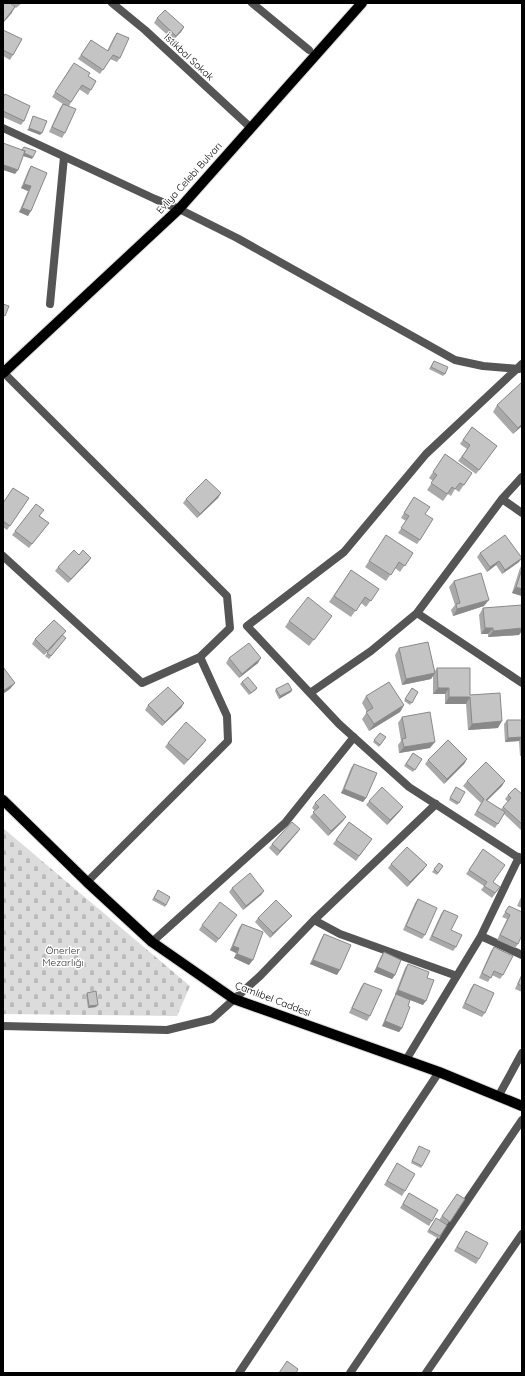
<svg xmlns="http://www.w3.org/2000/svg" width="525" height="1376" font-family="Quicksand,sans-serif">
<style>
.cemetery{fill:url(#cemetery-stones)}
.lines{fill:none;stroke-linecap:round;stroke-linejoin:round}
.primary-casing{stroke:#dbdbdb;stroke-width:12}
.street{stroke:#555;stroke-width:8}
.primary{stroke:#000;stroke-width:10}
.wall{fill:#a9a9a9}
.shaded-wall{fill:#898989}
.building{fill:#c4c4c4;stroke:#898989}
.labels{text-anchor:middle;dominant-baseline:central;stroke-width:3;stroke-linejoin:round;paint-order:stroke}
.street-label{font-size:10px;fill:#000;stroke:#fff}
.park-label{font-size:10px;fill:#333;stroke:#fff}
</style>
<defs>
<pattern id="cemetery-stones" width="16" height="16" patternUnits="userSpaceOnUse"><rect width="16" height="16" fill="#dcdcdc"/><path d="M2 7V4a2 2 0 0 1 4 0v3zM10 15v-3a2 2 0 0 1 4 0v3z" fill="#bbb"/></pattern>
</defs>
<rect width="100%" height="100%" fill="#fff"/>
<path class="cemetery" d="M3,828L190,986L177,1016L3,1014Z"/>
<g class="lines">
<defs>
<path id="primary" d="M3,373L179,209L362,3
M3,800L87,882L152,942L234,999L439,1072L522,1106"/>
</defs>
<use href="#primary" class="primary-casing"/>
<path class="street" d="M112,3L145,30L251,128
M252,3L309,50
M3,128L155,199L179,209L237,238L455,360L483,366L519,369
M50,304L64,157
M522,364L426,454L344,552L247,626L339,724L409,787L522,860
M3,372L227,596L230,628L200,657L142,683L3,556
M502,499L522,513
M417,613L522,683
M310,693L371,651L417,613L502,499L522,477
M87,882L228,741L227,716L200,657
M314,920L340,934L457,976
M481,936L519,857
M152,942L285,823L354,737
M3,1026L167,1030L212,1019L260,976L314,920L436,804
M406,1060L481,936L522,955
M498,1097L522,1053
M239,1373L439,1072
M350,1373L522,1120
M426,1373L522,1234"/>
<use href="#primary" class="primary"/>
</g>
<path class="wall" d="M3,3H22L16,8L12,4V5L15,7L11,14Z
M157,18L184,27L181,32L173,40L154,23Z
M3,30L13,55L10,60L3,56Z
M117,33L120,58L117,62L110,59L100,74L78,59L91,40L107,51L114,37Z
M71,67L88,76L96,81L88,95L79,89L69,106L65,133L62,138L49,132L60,108L63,104L52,97Z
M5,94L24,121L21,125L3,117V97Z
M31,166L47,173L28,216L19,212L28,191L21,188L28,171Z
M434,361L445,374L443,376L429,369Z
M497,405L522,426L513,434L493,412Z
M472,427L497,446L476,474L458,461L467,449L460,444Z
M445,454L472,473L459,492L455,489L451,496L448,494L443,501L427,490L433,481L429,478Z
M221,493L218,498L197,518L183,503L186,499Z
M29,498L7,530L3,527V503Z
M411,501L420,540L417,544L398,533L406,521L401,518Z
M36,504L40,516L49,523L29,548L12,535Z
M386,535L413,553L400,572L395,568L386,581L365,567Z
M480,553L519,562L502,574L496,565L487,572L477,557Z
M79,555L91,558L88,562L68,583L55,571L58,567Z
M522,565V596L512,593L520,568Z
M351,570L379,589L366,607L361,603L351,617L329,602Z
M454,581L484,606L453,616L451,610L455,605L449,587Z
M483,608L519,635L488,637V634H481L479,615Z
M332,616L309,646L285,627L289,621Z
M62,635L64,640L49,659L45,656L60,638L44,655L32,644L35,639Z
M399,648L435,671L437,668L470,695L498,728L468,730L466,704H445V694H433V676L431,679L402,685L395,655Z
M229,658L258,663L239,678L226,663Z
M242,682L257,688L256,690L249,695L240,684Z
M412,688L418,692L410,705L404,701Z
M276,689L292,690L291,692L279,699L275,691Z
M366,696L404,705L400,712L369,731L362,719L367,712L362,703Z
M184,703L181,708L162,726L145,710L148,705Z
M402,717L430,748L399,753L398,745L401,741L398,723Z
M507,720H522V756H520L519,741L505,742L504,724Z
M380,733L386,737L379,747L373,742Z
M168,743L203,744L184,765L165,747Z
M413,753L422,759L413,772L404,766Z
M467,759L464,764L444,784L425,764L428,760Z
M354,764L366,798L363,802L341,793L351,768Z
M467,781L502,786L487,801L501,809L508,802L505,799L508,795L522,794V831L504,814L495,828L474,815L481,803L463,786Z
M456,787L459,803L457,805L449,800Z
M369,801L403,807L400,811L387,825L366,805Z
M315,803L346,817L343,821L328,836L310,817L315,811L312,808Z
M349,822L372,839L356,861L333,844Z
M300,829L297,833L277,856L269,848L272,844Z
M483,849L493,882L500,887L492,898L481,890L484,886L466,874Z
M439,863L443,866L437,875L432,872Z
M391,864L424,869L407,887L388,868Z
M232,888L264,891L261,895L243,910L229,892Z
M158,890L166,905L165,907L152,900Z
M522,895V908L517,906Z
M418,899L425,935L422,939L403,930L415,903Z
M509,906L518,944L515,948L497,940L507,919L502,917Z
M444,910L456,947L453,951L429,940L441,914Z
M237,915L216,943L199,930L202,925Z
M258,918L288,920L270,938L255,922Z
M242,924L249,965L234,958L236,953L230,950L239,928Z
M324,934L337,975L310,964L321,939Z
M494,947L503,975L500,979L492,975L488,982L479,978L491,951Z
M384,952L395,975L392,979L374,972L381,956Z
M408,964L427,978L423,1005L410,1000L408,1006L402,1028L399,1032L382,1026L393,999L396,995L395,994L405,968Z
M522,973V992L515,989Z
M364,983L370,1016L367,1021L349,1013L361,987Z
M474,984L485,1013L482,1017L462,1008L471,988Z
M87,993L96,1007L88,1008L86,995Z
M419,1146L422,1166L421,1168L411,1163Z
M397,1163L405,1191L402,1196L384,1185Z
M409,1193L432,1221L429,1226L400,1208Z
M457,1194L465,1199L446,1226L439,1239L427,1232L436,1218L439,1220Z
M466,1231L479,1259L476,1264L454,1251Z"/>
<path class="shaded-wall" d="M15,7L11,14L3,23V22Z
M184,27L181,32L173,40L176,36Z
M29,128L42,133L40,135L27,130Z
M22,152L33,157L32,159L20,155Z
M4,165L18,170L15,174L3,170V167Z
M24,184L31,186L28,191L21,188Z
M22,208L31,211L28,216L19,212Z
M522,424V426L513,434L518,428Z
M221,493L218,498L197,518L200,514Z
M91,558L88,562L68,583L71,579Z
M522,558L519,562L502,574L505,570Z
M499,561L496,565L487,572L490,567Z
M516,587L522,589V596L512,593Z
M489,600L484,606L453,616L457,609Z
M485,628H493L488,634H481Z
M522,628V631L519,635L488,637L493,631Z
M66,631L63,635L44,655L47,651Z
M261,658L258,663L239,678L242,674Z
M435,673L431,679L402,685L406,679Z
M15,683L10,689L3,694V691Z
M438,688H449L445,694H433Z
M292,690L291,692L279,699L280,696Z
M449,697H470L466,704H445Z
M184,703L181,708L162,726L165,722Z
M404,705L400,712L369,731L374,724Z
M502,721L498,728L468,730L472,724Z
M522,737L519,741L505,742L508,738Z
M206,740L203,744L184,765L188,760Z
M435,742L430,748L399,753L404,747Z
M467,759L464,764L444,784L447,779Z
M505,781L502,786L483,804L486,800Z
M344,789L366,798L363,802L341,793Z
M403,807L400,811L387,825L390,820Z
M346,817L343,821L328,836L331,831Z
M300,829L297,833L277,856L280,851Z
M427,865L424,869L407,887L410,882Z
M264,891L261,895L243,910L246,906Z
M292,916L270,938L273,933Z
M233,946L239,948L236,953L230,950Z
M237,954L253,960L249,965L234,958Z
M313,960L340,970L337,975L310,964Z
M377,967L395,975L392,979L374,972Z
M398,990L426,1001L423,1005L395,994Z
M98,1005L96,1007L88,1008L89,1006Z
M385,1021L402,1028L399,1032L382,1026Z"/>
<path class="building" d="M3,3H10L15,7L3,22Z
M165,10L184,27L176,36L157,18Z
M3,30L22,39L13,55L3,50Z
M117,33L129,38L120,58L113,55L103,70L81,55L91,40L108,51Z
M74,63L90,73L88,76L96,81L91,90L82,85L71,102L55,92Z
M5,94L30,106L24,121L3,111V98Z
M63,104L76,109L65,133L52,127Z
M33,116L47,121L42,133L29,128Z
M3,143L25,151L18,170L4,165L3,168Z
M24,147L36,151L33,157L24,153L25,151L22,150Z
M31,166L47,173L31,211L22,208L31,186L24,184Z
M3,304L9,306L5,316L3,315Z
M434,361L448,367L445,374L431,367Z
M522,382V424L518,428L497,405Z
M472,427L497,446L479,470L462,457L470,445L463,440Z
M445,454L472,473L464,485L460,483L455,489L452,487L447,494L431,483L437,475L433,472Z
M206,479L221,493L200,514L186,499Z
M13,488L29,498L10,526L3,521V503Z
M414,497L430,507L425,514L433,519L420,540L401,528L409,516L404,513Z
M36,504L44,510L39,516L49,523L32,544L15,531Z
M386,535L413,553L405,566L399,562L391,575L369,561Z
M505,535L522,558L505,570L499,561L490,567L480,553Z
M74,550L79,555L83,550L91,558L71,579L58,567Z
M522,569V589L516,587Z
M351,570L379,589L371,601L365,597L356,611L334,596Z
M481,573L489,600L457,609L456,604L460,603L454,581Z
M308,597L332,616L314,640L289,621Z
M522,605V628L493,631V628H485L483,608Z
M54,620L66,631L47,651L35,639Z
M62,635L66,638L51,656L47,653Z
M428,642L435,673L406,679L399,648Z
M249,643L261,658L242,674L229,658Z
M3,667L15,683L3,691Z
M437,668H470V695L500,693L502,721L472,724L470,697H449V688H438Z
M248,677L257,688L251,693L242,682Z
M389,682L404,705L374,724L366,712L373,708L366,696Z
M288,683L292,690L280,696L276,689Z
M168,687L184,703L165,722L148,705Z
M412,688L418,692L412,703L405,699Z
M430,712L435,742L404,747L402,739L406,738L402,717Z
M507,720H522V737L508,738Z
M186,722L206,740L188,760L168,743Z
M380,733L386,737L380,745L374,740Z
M448,740L467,759L447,779L428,760Z
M413,753L422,759L415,770L406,764Z
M486,762L505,781L486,800L505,812L498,824L477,811L484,799L467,781Z
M354,764L377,773L366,798L344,789Z
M382,787L403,807L390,820L369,801Z
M456,787L465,792L459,803L450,798Z
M515,788L522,794V824L503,807L511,798L508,795Z
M324,794L346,817L331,831L313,812L319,807L315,803Z
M292,822L300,829L280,851L272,844Z
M349,822L372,839L359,856L336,840Z
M407,847L427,865L410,882L391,864Z
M483,849L505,865L493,882L500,887L495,893L484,886L487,882L469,870Z
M439,863L443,866L438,873L434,869Z
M250,873L264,891L246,906L232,888Z
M158,890L170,897L166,905L154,898Z
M418,899L437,908L425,935L406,926Z
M276,900L292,916L273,933L258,918Z
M220,902L237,915L219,939L202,925Z
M509,906L522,912V935L518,944L500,935L510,915L505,912Z
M444,910L458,916L451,930L462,935L456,947L432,936Z
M242,924L263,932L253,960L237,954L239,948L233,946Z
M324,934L351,945L340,970L313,960Z
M494,947L513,956L503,975L494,971L491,978L482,973Z
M384,952L401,960L395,975L377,967Z
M408,964L429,972L427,978L434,980L426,1001L398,990Z
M522,975V986L518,984Z
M364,983L382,990L370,1016L352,1008Z
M474,984L494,993L485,1013L465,1003Z
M96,991L98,1005L89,1006L87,993Z
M396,994L410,1000L408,1006L410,1007L402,1028L385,1021Z
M419,1146L430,1151L422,1166L412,1161Z
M397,1163L415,1174L405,1191L387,1181Z
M409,1193L438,1210L432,1221L403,1204Z
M457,1194L465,1199L450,1222L442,1216Z
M436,1218L447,1225L440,1236L429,1230Z
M466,1231L488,1243L479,1259L457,1247Z
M287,1361L298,1369L296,1373H279Z"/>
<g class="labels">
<g class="street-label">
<text transform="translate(189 57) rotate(43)">İstikbal Sokak</text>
<text transform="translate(189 178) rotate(-48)">Evliya Celebi Bulvarı</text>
<text transform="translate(273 999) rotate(21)">Çamlıbel Caddesi</text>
</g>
<g class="park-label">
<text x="63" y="950">Önerler<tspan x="63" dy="12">Mezarlığı</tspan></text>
</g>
</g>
<rect width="525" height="1376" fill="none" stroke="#000000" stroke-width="8"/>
</svg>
